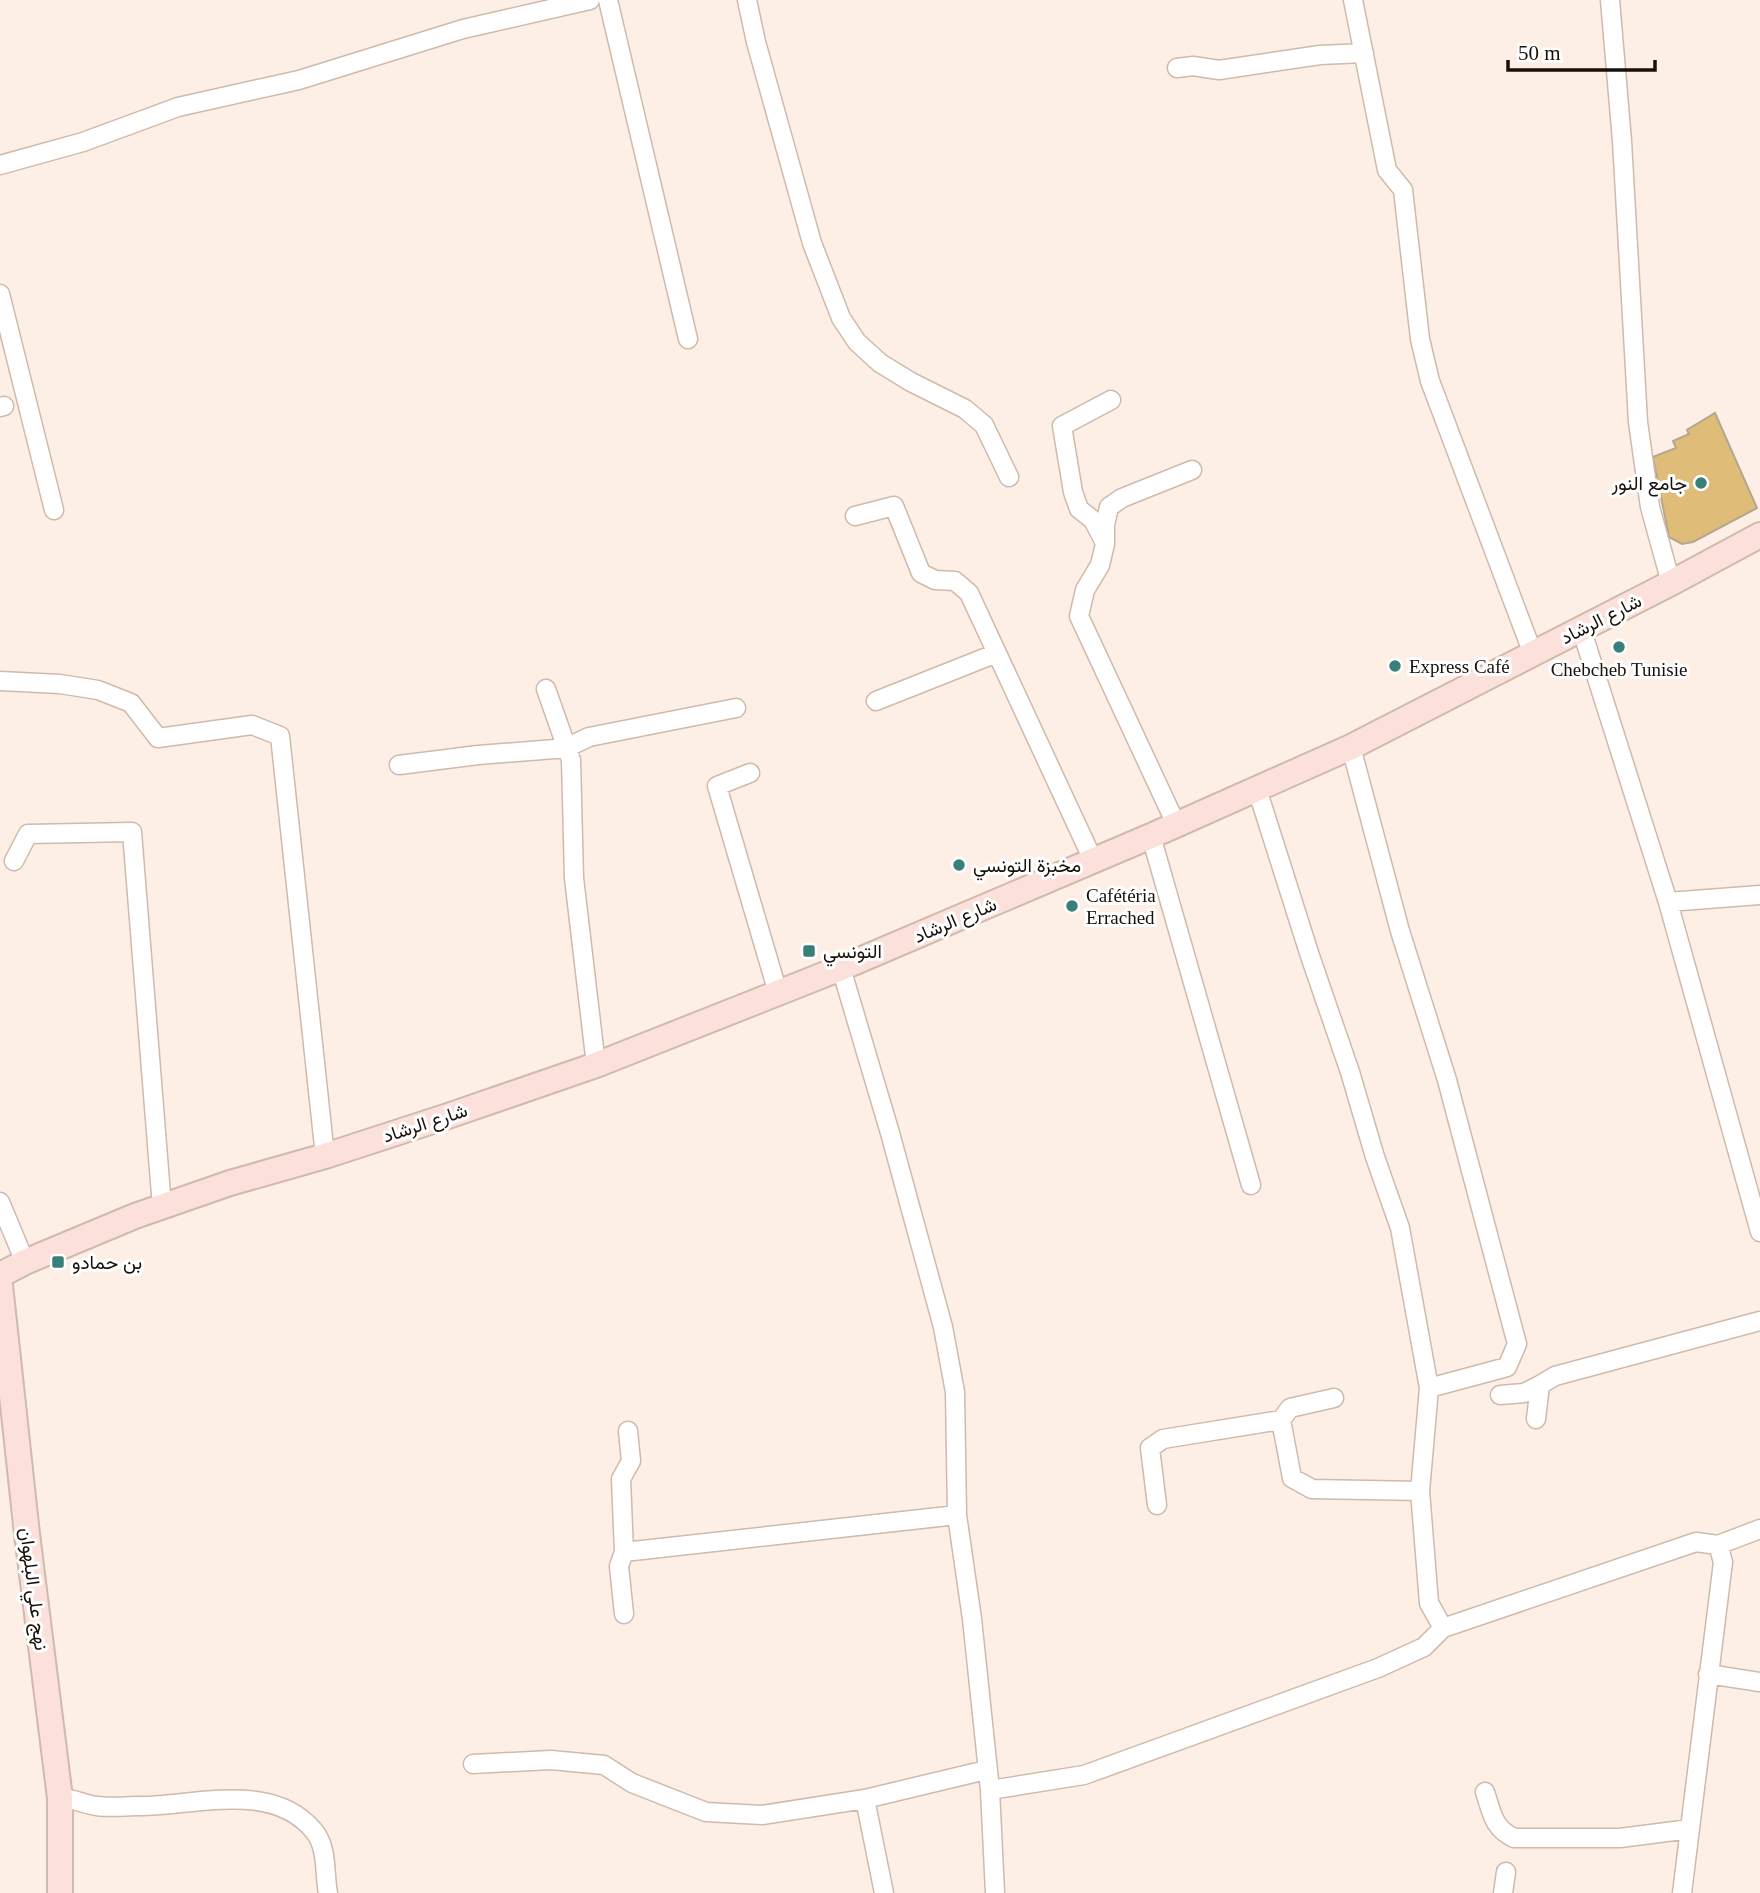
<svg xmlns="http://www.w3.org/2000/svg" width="1760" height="1893" font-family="'Times New Roman',Vazirmatn,serif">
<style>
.building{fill:#dfbc78;stroke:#b3a792;stroke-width:2}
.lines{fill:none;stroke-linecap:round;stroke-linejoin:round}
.street-casing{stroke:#cfbaab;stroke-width:21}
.secondary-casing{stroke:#cfbaab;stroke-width:28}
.street{stroke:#fff;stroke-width:18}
.secondary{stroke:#fbe0db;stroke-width:24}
.poi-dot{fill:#39807a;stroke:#fff;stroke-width:2.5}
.labels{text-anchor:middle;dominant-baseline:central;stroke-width:6;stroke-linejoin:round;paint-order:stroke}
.poi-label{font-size:19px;fill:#18100b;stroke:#fff;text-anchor:start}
.street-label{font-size:19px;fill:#18100b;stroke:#fff}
</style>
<rect width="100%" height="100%" fill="#fdefe6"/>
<path class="building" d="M1715,413L1757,508L1693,542L1682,544L1669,537L1653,457L1676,448L1673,441L1689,434L1687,430Z"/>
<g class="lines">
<defs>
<path id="street" d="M608,0L688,339
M747,0L756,42L812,243L841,318L857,342L880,363L911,382L965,409L984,425L1009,477
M1353,0L1387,170L1403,190L1420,339L1430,381L1533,654
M1610,0L1622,141L1638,422L1650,507L1671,583
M1177,68L1193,66L1219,70L1320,55L1364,53
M0,165L83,142L178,107L299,80L463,29L590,0
M0,294L54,510
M0,407L4,406
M855,516L894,506L921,573L935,580L955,581L969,593L1093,860
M1104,541L1093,520L1079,509L1073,492L1062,426L1111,400
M1581,628L1668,902L1760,1232
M0,681L60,684L98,690L131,703L158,738L252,725L280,736L325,1156
M546,689L571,760L574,878L596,1065
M876,701L997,653
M1351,747L1400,931L1447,1080L1517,1344L1507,1367L1429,1388L1420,1491L1429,1603L1443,1628
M399,765L478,755L555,749L568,747L589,737L736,708
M750,773L717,786L778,993
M1257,789L1310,956L1350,1072L1375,1157L1400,1228L1429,1388
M1176,824L1079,616L1085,590L1100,565L1105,544V525L1109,507L1122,498L1192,470
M1151,836L1251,1185
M14,861L28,834L132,832L162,1207
M1668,902L1760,895
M841,968L890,1133L943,1327L955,1392L957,1515L972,1619L990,1790L995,1893
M0,1202L25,1262
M1500,1395L1524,1393L1540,1385
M1536,1419L1540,1385L1555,1376L1760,1321
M1281,1420L1290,1408L1334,1398
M628,1431L631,1461L621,1479L624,1552L957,1515
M1157,1505L1150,1448L1163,1439L1281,1420L1292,1478L1312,1489L1420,1491
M624,1552L619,1566L624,1614
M1708,1674L1760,1682
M473,1764L551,1760L604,1765L632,1783L706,1812L762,1815L865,1799L986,1770
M990,1790L1084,1775L1378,1668L1424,1647L1443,1628L1696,1542L1718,1545
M1485,1792C1492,1813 1493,1828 1514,1838H1620L1690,1829
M60,1798C76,1799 83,1804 97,1806C110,1808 126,1806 140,1806C195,1806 272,1780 314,1831C328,1848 324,1873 328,1893
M865,1799L884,1893
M1503,1893L1506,1872
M1682,1893L1723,1562L1718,1545L1760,1529"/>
<path id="secondary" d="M0,1275L25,1262L135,1216L230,1183L325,1156L448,1116L596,1065L841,968L1151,836L1351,747L1671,583L1760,535
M0,1285L27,1534L60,1798V1893"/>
</defs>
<use href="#street" class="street-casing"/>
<use href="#secondary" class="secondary-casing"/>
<use href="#street" class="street"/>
<use href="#secondary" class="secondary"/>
</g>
<g class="poi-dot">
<circle cx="1701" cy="483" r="7"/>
<circle cx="1619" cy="647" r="7"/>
<circle cx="1395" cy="666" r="7"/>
<circle cx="959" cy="865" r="7"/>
<circle cx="1072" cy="906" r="7"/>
<rect x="802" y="944" width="14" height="14" rx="3.5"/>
<rect x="51" y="1255" width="14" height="14" rx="3.5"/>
</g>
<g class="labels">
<g class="poi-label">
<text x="1687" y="483" text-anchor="end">جامع النور</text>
<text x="1409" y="666">Express Café</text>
<text x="1619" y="669" text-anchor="middle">Chebcheb Tunisie</text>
<text x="973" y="865">مخبزة التونسي</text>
<text x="1086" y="895">Cafétéria<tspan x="1086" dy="22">Errached</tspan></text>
<text x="823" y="951">التونسي</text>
<text x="72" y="1262">بن حمادو</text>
</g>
<g class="street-label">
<text transform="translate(1601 619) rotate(-27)">شارع الرشاد</text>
<text transform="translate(955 920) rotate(-23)">شارع الرشاد</text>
<text transform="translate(425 1123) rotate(-18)">شارع الرشاد</text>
<text transform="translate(34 1589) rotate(83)">نهج علي البلهوان</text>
</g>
</g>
<path d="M1508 60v10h147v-10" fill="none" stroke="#18100b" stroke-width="3.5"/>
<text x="1518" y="60" font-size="21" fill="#18100b" stroke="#ffffff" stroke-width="5" paint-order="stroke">50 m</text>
</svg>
